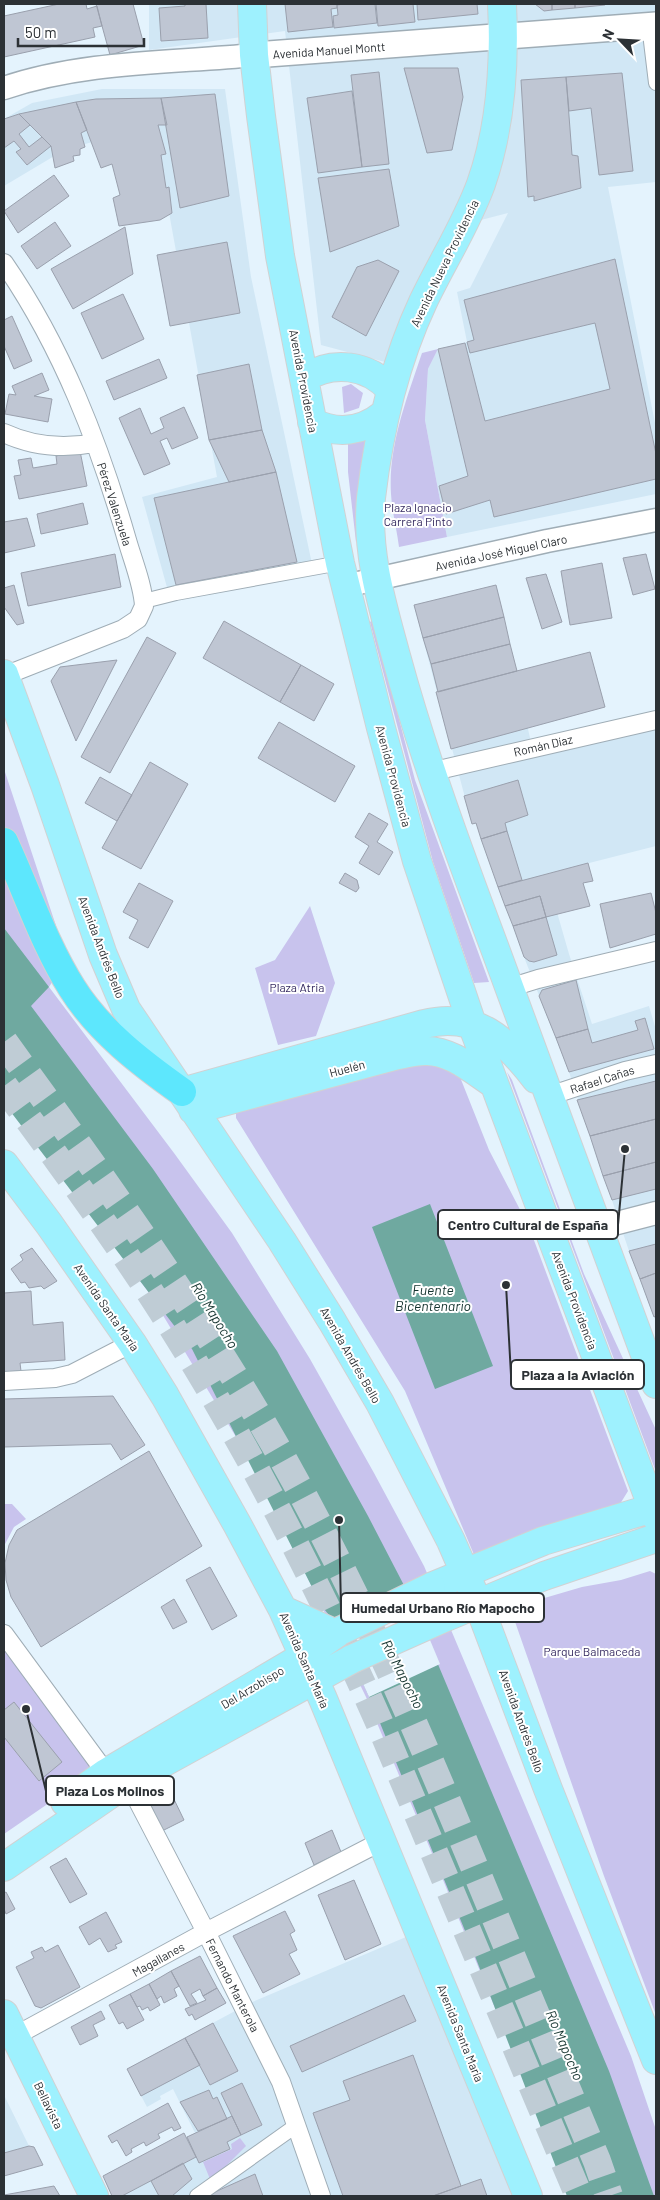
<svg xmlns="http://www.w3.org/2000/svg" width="660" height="2200" font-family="Barlow,sans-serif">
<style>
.built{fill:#d1e7f5}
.green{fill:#c8c3ed}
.water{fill:#6fa9a0}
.pier{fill:#e4f3fd}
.building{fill:#bfc6d3;stroke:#9aa0ad}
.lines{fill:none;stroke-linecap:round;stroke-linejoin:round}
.motorway-tunnel{stroke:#bfccd5;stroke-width:28;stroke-dasharray:28 14;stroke-linecap:butt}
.pedestrian-casing{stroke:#9fadb6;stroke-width:16}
.minor-casing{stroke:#9fadb6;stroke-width:20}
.tertiary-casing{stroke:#9fadb6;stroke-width:25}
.secondary-casing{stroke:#9fadb6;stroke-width:28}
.primary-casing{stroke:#d1d2d3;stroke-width:30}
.motorway-casing{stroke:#d1d2d3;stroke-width:30}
.pedestrian{stroke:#fff;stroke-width:14}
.minor{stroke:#fff;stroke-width:18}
.tertiary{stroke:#fff;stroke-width:22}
.secondary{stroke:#fff;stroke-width:25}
.primary{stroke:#9ef1fe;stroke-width:28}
.motorway{stroke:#5de7fd;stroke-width:28}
.primary-bridge-casing{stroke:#d1d2d3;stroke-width:30;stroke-linecap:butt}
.primary-bridge{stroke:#9ef1fe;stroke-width:28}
.labels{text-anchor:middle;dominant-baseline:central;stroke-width:4;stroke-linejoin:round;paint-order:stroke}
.street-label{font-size:12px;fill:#2c3135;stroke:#fff}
.park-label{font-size:12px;fill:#352a60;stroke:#fff}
.water-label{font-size:14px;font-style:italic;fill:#14332e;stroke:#fff}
.leader{fill:none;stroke:#2c3135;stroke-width:2}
.callout-dot{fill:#2c3135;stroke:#fff;stroke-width:2}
.callout{fill:#fff;stroke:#2c3135;stroke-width:2}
.callout-label{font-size:14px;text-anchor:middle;font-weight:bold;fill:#2c3135}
</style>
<rect width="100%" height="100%" fill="#e4f3fd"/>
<path class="built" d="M149,4H656V182L608,187L656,428V494L447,537L425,420L428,369L438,349L467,342L457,292L470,288L508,213L450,228L385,362L321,345L285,31L149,50Z
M102,89H225L251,277L312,564L168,591L142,497L217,477L154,130L123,134L66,149L4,186V119L32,103Z
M496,585L532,747L656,719V846L546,874L569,954L592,1024L649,1006L656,1030V1322L629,1251L569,1072L524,957L476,823L472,824L414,605Z
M406,1937L453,2043L517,2196H122L196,2157L187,2137L195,2133L173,2089L160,2096L161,2099L147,2107L127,2069L250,2003Z
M4,2095L29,2146L4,2153Z"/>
<path class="green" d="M438,349L428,369L425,420L447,537L399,547C397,530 392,512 391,494C388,446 407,398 422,353Z
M351,384L363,393L359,408L344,413L342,387Z
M368,434L358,489V539L356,542L348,472V440Z
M373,620L415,780L489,982L474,983L433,862L370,622Z
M4,769L67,959L49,987L174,1153L232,1233L310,1359L374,1473L424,1566L631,2056L656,2130V2196H567L535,2107L439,1870L366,1697L251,1462L152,1297L46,1153L4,1099Z
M310,906L335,983L316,1036L278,1045L255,968L275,960Z
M415,1056L458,1072L489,1150L529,1227L628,1491L620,1504L475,1557L405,1391L236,1118V1108Z
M507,1072L512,1080L584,1274L656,1430V1472Z
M5,1504H12L26,1519L14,1527L4,1546Z
M650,1571L656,1574V2015L604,1876L513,1616L518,1607L524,1604L582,1587L621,1580Z
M4,1646L94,1772L4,1834Z
M240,2138L246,2146L214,2178L210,2179L203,2162L232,2149L231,2144Z"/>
<path class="water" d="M4,928L49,987L31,1006L153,1169L277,1351L368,1516L408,1593L609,2071L654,2196H567L470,1943L371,1701L336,1624L321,1605L192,1349L4,1103Z
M430,1204L493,1366L435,1389L372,1227Z"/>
<path class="pier" d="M410,1592L440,1664L369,1697L336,1624Z"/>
<path class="building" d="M59,4H86L87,9L97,6L102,26L93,28L95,37L4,57V16Z
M96,4H133L144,45L110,55Z
M185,4H206L208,38L161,41L159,8L185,6Z
M285,4H337V8L331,9L333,27L288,32Z
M344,4H375L377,23L334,28L333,16L338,15L337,5Z
M376,4H413L415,22L378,26Z
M417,4H477L478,14L418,20Z
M535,4H552V10L544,11Z
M552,4H575V8L552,10Z
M575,4H605V5L575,8Z
M404,68H458L463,97L452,150L427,153Z
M379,72L389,164L362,167L351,75Z
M622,73L633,171L599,175L591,108L569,111L566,77Z
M566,77L572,155L578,156L581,188L534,201V196L528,197L521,80Z
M352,91L362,167L318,173L307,98Z
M215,94L229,196L180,208L161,98Z
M161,98L167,125H158L166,154L161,155L166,188L169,187L172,213L160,220L119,226L113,198L120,195L112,164L101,168L76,102L96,99Z
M76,102L87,130L81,133L85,147L80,149V155L73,156L74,161L55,168L51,146L19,114Z
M19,114L30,125L19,134L29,147L42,137L51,146L27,165L16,152L21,149L14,141L4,148V119Z
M389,169L399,226L330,252L318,178Z
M54,175L69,196L18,233L4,211Z
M55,222L71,246L37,269L21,246Z
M125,227L133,274L73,309L51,269Z
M227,242L240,313L170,326L157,255Z
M615,259L656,454V479L494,517L490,500L446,514L439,486L468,476L438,349L465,343L485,421L610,389L595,323L470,353L467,342L474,340L464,300Z
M378,260L399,271L366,336L332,317L357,267Z
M123,294L144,339L102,359L81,313Z
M12,316L32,361L14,369L4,346V320Z
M159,359L167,378L114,400L106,381Z
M249,364L262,430L209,440L197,375Z
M42,373L49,390L34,396L52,399L48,422L5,414L9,394L16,395L12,386Z
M184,407L198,438L172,449L167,438L160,441L170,464L144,475L119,418L140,408L151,434L164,428L160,418Z
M262,430L276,472L229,482L209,440Z
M80,451L87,486L19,499L14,476L21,475L18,460L31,458L33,468L57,464L56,456Z
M276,472L297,562L176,585L154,498Z
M83,503L88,524L41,534L37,514Z
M27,518L35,546L4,553V522Z
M115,554L121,587L28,606L21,573Z
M646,554L655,589L633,595L623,558Z
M602,563L612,618L570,625L561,571Z
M546,574L562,622L542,629L526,578Z
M14,585L24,623L17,625L4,607V588Z
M496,585L504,617L423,638L414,605Z
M504,617L510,644L431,664L423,638Z
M224,621L301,665L280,702L203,658Z
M147,637L176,653L110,773L81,757Z
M510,644L517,671L438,692L431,664Z
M590,652L605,707L451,749L436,692Z
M117,660L76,741L51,681L60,667Z
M301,665L334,684L314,721L280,702Z
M279,722L355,766L335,802L258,758Z
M150,762L188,784L141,869L102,848Z
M100,777L132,795L117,821L85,803Z
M518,780L528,815L505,823L507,831L481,839L476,823L472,824L464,796Z
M369,813L388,824L377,842L393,852L379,875L359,863L369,846L355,837Z
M507,831L522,880L498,887L481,839Z
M588,863L593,881L583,883L590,906L546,917L540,896L505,906L498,887Z
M345,873L357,880L359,888L356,892L339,883Z
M139,883L173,901L148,948L129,938L138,920L123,912Z
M651,893L656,913V934L610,948L600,904Z
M540,896L546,917L513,926L505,906Z
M546,917L557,955L534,962L529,961L524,957L513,926Z
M576,980L588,1029L556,1038L539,996L542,990Z
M645,1018L654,1049L569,1072L556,1038L588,1029L592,1043L638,1030L635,1021Z
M656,1081V1119L590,1136L577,1100Z
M656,1119V1162L603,1176L590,1136Z
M656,1162V1189L612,1200L603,1176Z
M656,1244V1273L640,1279L629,1251Z
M32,1248L57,1281L44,1289L41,1286L29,1288L25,1282L21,1283L11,1269L23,1260L20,1255Z
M656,1273V1316L654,1317L640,1279Z
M31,1291L33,1325L63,1322L65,1360L20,1363L21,1371L4,1372V1293Z
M113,1396L145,1445L121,1460L111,1444L4,1447V1399Z
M149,1451L202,1546L41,1647L11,1597L6,1580L5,1563L9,1545L17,1530Z
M210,1567L237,1616L212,1630L186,1580Z
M174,1599L187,1622L173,1629L161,1607Z
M14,1702L62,1762L39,1781L4,1737V1710Z
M169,1789L184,1820L162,1831L150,1803L153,1797Z
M332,1830L341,1852L314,1865L305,1843Z
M66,1858L87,1894L70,1903L50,1867Z
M354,1880L381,1944L345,1960L318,1895Z
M6,1892L15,1909L6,1914L4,1909V1893Z
M285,1911L295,1931L290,1934L297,1950L289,1954L300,1974L263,1993L233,1936Z
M106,1912L122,1942L115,1945L117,1948L108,1952L100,1938L89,1945L79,1927Z
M58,1945L80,1987L41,2008L35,2006L16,1967L34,1958L31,1952L42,1947L45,1952Z
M200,1956L217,1988L203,1996L200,1989L191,1994L197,2003L190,2006L171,1971Z
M171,1971L179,1986L174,1989L177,1996L164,2003L161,1996L157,1999L149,1984Z
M149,1984L160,2005L150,2011L148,2007L142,2010L140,2006L137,2007L130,1994Z
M217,1988L226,2003L195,2020L192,2014L189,2016L185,2009L206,2000L203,1996Z
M130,1994L144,2020L127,2029L123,2022L119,2024L109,2005Z
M404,1995L416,2021L302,2072L290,2046Z
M101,2011L105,2019L93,2025L98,2036L80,2045L71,2027Z
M213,2023L238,2071L210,2085L185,2038Z
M185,2038L200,2065L141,2096L127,2069Z
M413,2055L461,2186L433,2196H343L313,2113L350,2100L343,2081Z
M242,2083L262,2125L241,2135L221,2093Z
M209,2090L213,2099L217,2097L227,2119L198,2131L180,2102Z
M168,2103L181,2128L174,2131L172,2127L158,2134L160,2138L146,2146L144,2142L131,2149L132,2152L126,2156L117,2140L112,2143L108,2136Z
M232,2116L241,2135L227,2142L230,2149L199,2163L187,2137Z
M184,2133L196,2157L122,2196H112L103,2176Z
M29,2146L34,2147L43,2165L4,2176V2153Z
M183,2163L192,2179L172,2196H159L151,2181Z
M255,2174L263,2196H206L208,2195Z
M481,2179L487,2196H433L461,2186Z
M54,2186L60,2196H4V2195Z"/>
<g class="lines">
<path class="motorway-tunnel" d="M4,1042C115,1196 227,1349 315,1518C375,1631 425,1748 474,1866C515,1965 556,2063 597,2161L609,2196
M4,1086C58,1160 113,1234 162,1311C246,1442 316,1580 379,1722L579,2196"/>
<defs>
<path id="pedestrian" d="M649,25L656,83
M144,601L176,593L340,563
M197,2196L297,2125"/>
<path id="minor" d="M4,263C62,347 99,443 127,540C133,561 143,585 144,606L138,619L123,629L4,676
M4,433C34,447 63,449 95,443
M430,772L656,720
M509,988L538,979L656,951
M549,1096L625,1071L656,1064
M4,1381L55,1378L72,1374L132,1343
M4,1634L106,1773
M128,1782L206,1932L281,2082L321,2196
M15,2036L206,1932L382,1841"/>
<path id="tertiary" d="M4,88C84,61 171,63 254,55
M345,586L547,541L656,520
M598,1228L656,1213"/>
<path id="secondary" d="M254,55L656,25"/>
<path id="primary" d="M252,4L254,55L261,116L280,256L340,563L381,728L417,861L472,1024L656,1517
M502,4C505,64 501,127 481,184C466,225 442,262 423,302C394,364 379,430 371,498C366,553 382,604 396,656C423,755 458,850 494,946C548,1092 601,1238 656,1384
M304,378C333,360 368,364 391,390
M312,422C337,435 362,432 384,414
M4,674L45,785L103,955L126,1009L282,1241L332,1321L380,1403L451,1541L478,1603L548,1789L656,2060
M182,1092L424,1024C476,1011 506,1040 536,1079
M193,1110L394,1056C404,1054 415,1051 425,1051C451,1050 474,1071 494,1084
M4,1164L49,1224L132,1343L165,1396L237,1524L283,1610L323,1699L528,2196
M431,1587L543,1541L656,1507
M283,1610L336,1634
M446,1617L544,1576L656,1538
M65,1802L106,1773L304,1656L340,1631
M4,1867L128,1782L352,1659
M4,2014L94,2196"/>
<path id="motorway" d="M4,842C26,889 44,944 72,988C99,1031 141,1063 182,1092"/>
</defs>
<use href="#pedestrian" class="pedestrian-casing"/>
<use href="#minor" class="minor-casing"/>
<use href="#tertiary" class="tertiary-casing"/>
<use href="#secondary" class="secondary-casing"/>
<use href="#primary" class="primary-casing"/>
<use href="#motorway" class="motorway-casing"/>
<use href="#pedestrian" class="pedestrian"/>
<use href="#minor" class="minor"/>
<use href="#tertiary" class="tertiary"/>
<use href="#secondary" class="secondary"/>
<use href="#primary" class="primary"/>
<use href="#motorway" class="motorway"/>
<defs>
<path id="primary-bridge" d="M340,1631L431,1587
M352,1659L446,1617"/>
</defs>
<use href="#primary-bridge" class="primary-bridge-casing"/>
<use href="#primary-bridge" class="primary-bridge"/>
</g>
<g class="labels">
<g class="street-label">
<text transform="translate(329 50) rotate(-4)">Avenida Manuel Montt</text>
<text transform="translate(444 263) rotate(-64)">Avenida Nueva Providencia</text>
<text transform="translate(304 381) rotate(79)">Avenida Providencia</text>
<text transform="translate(115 504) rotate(72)">Pérez Valenzuela</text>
<text transform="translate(501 552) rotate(-12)">Avenida José Miguel Claro</text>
<text transform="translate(543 745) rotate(-13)">Román Díaz</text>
<text transform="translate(394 776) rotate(75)">Avenida Providencia</text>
<text transform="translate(102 947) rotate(69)">Avenida Andrés Bello</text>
<text transform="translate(347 1068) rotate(-15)">Huelén</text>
<text transform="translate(602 1079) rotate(-18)">Rafael Cañas</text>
<text transform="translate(575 1300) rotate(69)">Avenida Providencia</text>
<text transform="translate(107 1307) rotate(55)">Avenida Santa María</text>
<text transform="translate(351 1355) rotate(60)">Avenida Andrés Bello</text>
<text transform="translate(305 1660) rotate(66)">Avenida Santa María</text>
<text transform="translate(252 1687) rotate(-31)">Del Arzobispo</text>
<text transform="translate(522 1721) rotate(70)">Avenida Andrés Bello</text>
<text transform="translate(158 1959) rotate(-29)">Magallanes</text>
<text transform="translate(233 1985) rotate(63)">Fernando Manterola</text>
<text transform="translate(461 2033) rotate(68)">Avenida Santa María</text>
<text transform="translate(49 2105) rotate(64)">Bellavista</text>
</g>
<g class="park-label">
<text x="418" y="507">Plaza Ignacio<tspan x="418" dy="14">Carrera Pinto</tspan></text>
<text x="297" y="987">Plaza Atria</text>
<text x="592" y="1651">Parque Balmaceda</text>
</g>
<g class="water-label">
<text x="433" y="1289">Fuente<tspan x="433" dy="16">Bicentenario</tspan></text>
<text transform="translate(215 1315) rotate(58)">Río Mapocho</text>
<text transform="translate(403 1674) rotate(63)">Río Mapocho</text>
<text transform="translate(565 2045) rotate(67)">Río Mapocho</text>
</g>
</g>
<path class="leader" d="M625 1149L618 1225M506 1285L511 1375M339 1520L341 1608M26 1709L46 1791"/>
<g class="callout-dot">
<circle cx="625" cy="1149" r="5"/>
<circle cx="506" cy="1285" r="5"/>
<circle cx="339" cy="1520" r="5"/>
<circle cx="26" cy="1709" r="5"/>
</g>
<g class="callout">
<rect x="438" y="1210" width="180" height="29" rx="5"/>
<rect x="511" y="1360" width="133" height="29" rx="5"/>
<rect x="341" y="1593" width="203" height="29" rx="5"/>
<rect x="46" y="1776" width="128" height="29" rx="5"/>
</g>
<g class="callout-label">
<text x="528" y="1230">Centro Cultural de España</text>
<text x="578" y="1380">Plaza a la Aviación</text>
<text x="443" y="1613">Humedal Urbano Río Mapocho</text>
<text x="110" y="1796">Plaza Los Molinos</text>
</g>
<rect width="660" height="2200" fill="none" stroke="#2c3135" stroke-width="10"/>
<g transform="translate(620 40) rotate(295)" stroke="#ffffff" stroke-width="4" paint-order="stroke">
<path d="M0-4L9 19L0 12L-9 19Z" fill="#2c3135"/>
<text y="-8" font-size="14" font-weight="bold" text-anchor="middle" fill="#2c3135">N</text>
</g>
<path d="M18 38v8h126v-8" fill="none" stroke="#2c3135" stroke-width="2.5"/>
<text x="25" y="38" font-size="15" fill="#2c3135" stroke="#ffffff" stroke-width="4" paint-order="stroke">50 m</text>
</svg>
